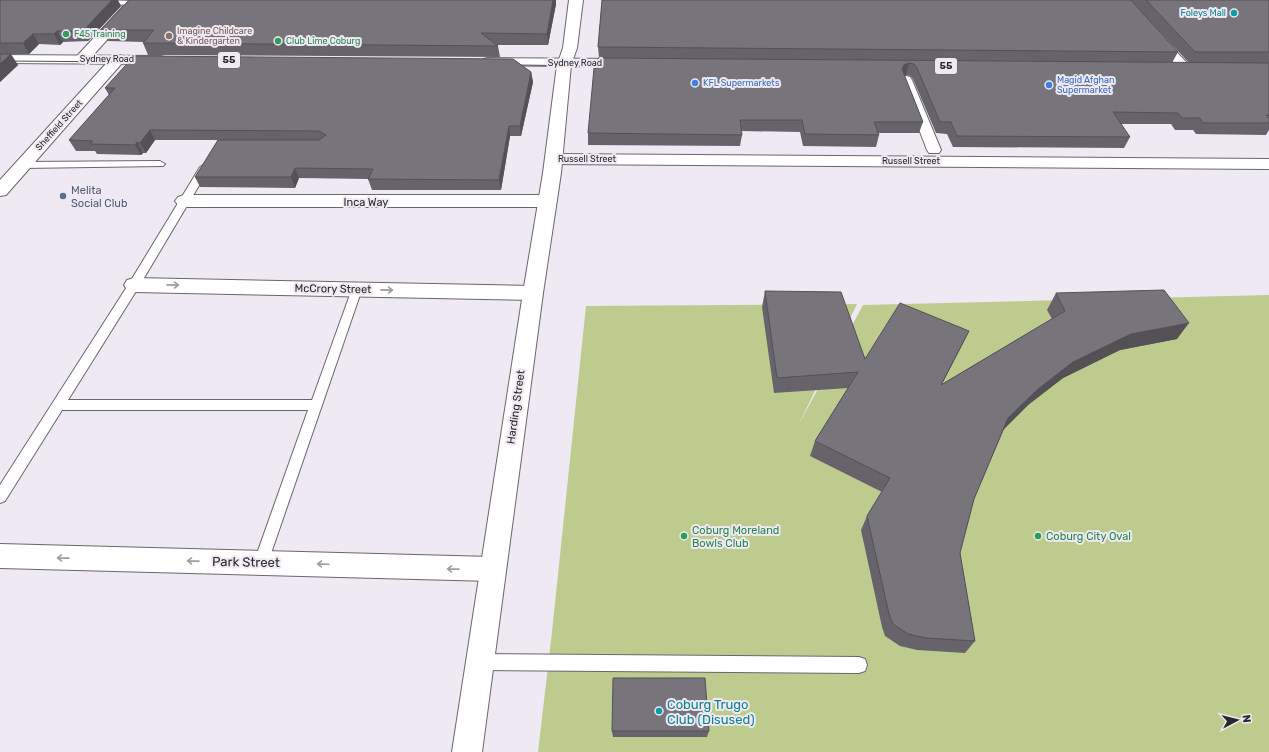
<svg xmlns="http://www.w3.org/2000/svg" width="1269" height="752" font-family="Rubik,sans-serif">
<style>
.green{fill:#becb8e}
.lines{fill:none;stroke-linecap:round;stroke-linejoin:round}
.service-casing{stroke:#6a666e;stroke-width:2}
.pedestrian-casing{stroke:#6a666e;stroke-width:2}
.minor-casing{stroke:#6a666e;stroke-width:2}
.tertiary-casing{stroke:#6a666e;stroke-width:2}
.trunk-casing{stroke:#6a666e;stroke-width:2}
.service{fill:#fff;fill-rule:evenodd}
.pedestrian{fill:#fff;fill-rule:evenodd}
.minor{fill:#fff;fill-rule:evenodd}
.tertiary{fill:#fff;fill-rule:evenodd}
.trunk{fill:#fff;fill-rule:evenodd}
.tram{stroke:#504e52;stroke-width:1}
.wall{fill:#66646a;fill-rule:evenodd}
.shaded-wall{fill:#535156}
.building{fill:#77747b;stroke:#535156}
.oneway{stroke:#9f9e9f}
.culture-dot{fill:#0f9aa8;stroke:#eee9f2;stroke-width:1.5}
.leisure-dot{fill:#2e9e5b;stroke:#eee9f2;stroke-width:1.5}
.education-dot{fill:#8d6e63;stroke:#eee9f2;stroke-width:1.5}
.shop-dot{fill:#3f7fe0;stroke:#eee9f2;stroke-width:1.5}
.service-dot{fill:#5c6f8a;stroke:#eee9f2;stroke-width:1.5}
.labels{text-anchor:middle;dominant-baseline:central;stroke-width:4;stroke-linejoin:round;paint-order:stroke}
.far-culture-label{font-size:9px;fill:#0d838f;stroke:#eee9f2;text-anchor:end}
.far-education-label{font-size:9px;fill:#785e54;stroke:#eee9f2;text-anchor:start}
.far-leisure-label{font-size:9px;fill:#27864d;stroke:#eee9f2;text-anchor:start}
.far-street-label{font-size:9px;fill:#29272a;stroke:#eee9f2}
.far-shop-label{font-size:9px;fill:#366cbe;stroke:#eee9f2;text-anchor:start}
.shield{fill:#eee9f2;stroke:#646166;stroke-width:1}
.shield-label{font-size:10px;font-weight:bold;fill:#29272a}
.service-label{font-size:11px;fill:#4e5e75;stroke:#eee9f2;text-anchor:start}
.street-label{font-size:11px;fill:#29272a;stroke:#eee9f2}
.leisure-label{font-size:11px;fill:#27864d;stroke:#eee9f2;text-anchor:start}
.near-street-label{font-size:13px;fill:#29272a;stroke:#eee9f2}
.near-culture-label{font-size:13px;fill:#0d838f;stroke:#eee9f2;text-anchor:start}
</style>
<rect width="100%" height="100%" fill="#eee9f2"/>
<path class="green" d="M1269,295V752H538L552,632L586,306L857,304L798,426L863,305Z"/>
<g class="lines">
<defs>
<path id="service" d="M100,0L133,1L137,3L133,5L103,4H100Z
M160,161L165,164L163,166L23,168L18,165L23,162Z
M205,164L210,167L138,288L68,400H312L352,289L353,286H361L362,289L268,562L266,567L261,569L256,567L254,562L308,410H62L5,501L0,503V485L130,282L200,167Z
M479,654L859,657L865,659L867,665L865,671L859,673L479,670L473,668L471,662L473,656Z"/>
<path id="pedestrian" d="M1158,36L1162,37L1189,65L1191,68L1189,71H1181L1154,41L1152,39L1154,37Z
M906,76L910,77L912,80L941,150L939,153H929L927,150L900,80L902,77Z"/>
<path id="minor" d="M129,0H143L87,62L82,63L77,62L75,59L77,56Z
M118,55L123,56L125,59L123,62L6,195L0,196V180L113,56Z
M553,154L1269,159V169L553,164L547,163L545,159L547,155Z
M184,195H548L554,197L557,201L554,205L548,207H184L178,205L175,201L178,197Z
M134,278L533,286L540,288L543,293L540,298L533,300L134,292L127,290L124,285L127,280Z
M0,544L492,557L501,560L505,569L501,578L492,581L0,568Z"/>
<path id="tertiary" d="M569,0H583L577,48L571,65L561,173L543,293L482,752H452L523,293L543,173L557,65L563,48Z"/>
<path id="trunk" d="M0,55L160,56L165,57L167,60L165,63L160,64L0,63Z
M488,58L628,59L633,60L635,63L633,66L628,67L483,65L481,62L483,59Z"/>
</defs>
<use href="#service" class="service-casing"/>
<use href="#pedestrian" class="pedestrian-casing"/>
<use href="#minor" class="minor-casing"/>
<use href="#tertiary" class="tertiary-casing"/>
<use href="#trunk" class="trunk-casing"/>
<use href="#service" class="service"/>
<use href="#pedestrian" class="pedestrian"/>
<use href="#minor" class="minor"/>
<use href="#tertiary" class="tertiary"/>
<use href="#trunk" class="trunk"/>
<path class="tram" d="M0,61L139,62
M511,65L609,66"/>
</g>
<path class="wall" d="M0,0L121,6L88,41L63,42L60,45L39,44L29,54H10L18,65L0,82Z
M602,0H1269V130L1266,135L1196,134L1193,130H1175L1171,124H1121L1130,137L1124,148L953,147L947,134L936,133L913,79L910,76L906,75H904L923,122L919,133H878L879,135L876,147L803,146L800,132L741,131L742,135L740,146L588,145V133L599,58L598,47ZM1149,20L1189,63H1172L1178,52Z
M556,4L548,45H497L498,46L500,57L148,55L143,43L144,42L108,41L101,30Z
M531,72L533,82L521,136H510L501,190H372L368,179L299,178L295,188L200,187L195,177L218,140H155L146,153H143L141,155L97,154L95,151H76L69,140L109,95L105,88Z
M765,291L865,359L969,331L942,384L1052,319L1047,310L1056,293L1177,339L1120,350L1063,378L1028,405L1004,429L974,499L960,553L975,641L965,653L917,650L900,646L885,636L882,627L861,530L867,516L882,492L810,456L815,441L848,388L774,393L762,307Z
M612,731H709L707,737H613Z"/>
<path class="shaded-wall" d="M112,0H118L121,6L88,41L83,31Z
M553,0H556V4L548,45L547,34Z
M57,31L63,42L60,45L54,34Z
M33,34L39,44L29,54L23,43Z
M11,54L18,65L0,82V64Z
M909,63L906,75L901,76L902,69L904,65Z
M531,72L533,82L521,136L520,126Z
M509,126L510,136L501,190L499,180Z
M150,130L155,140L146,153L140,143Z
M137,142L143,153L141,155L135,145Z
M295,168L299,178L295,188L291,177Z
M1189,323L1177,339L1120,350L1063,378L1028,405L999,434L1008,418L1038,389L1073,362L1131,334Z
M969,331L961,347L933,401L941,385Z"/>
<path class="building" d="M0,0H112L83,31H57L54,34H33L23,43H0Z
M129,0H553L547,34L481,33L498,46L143,43L154,30H101Z
M602,0H1131L1178,52L598,47Z
M1146,0H1269V52H1195Z
M0,54H11L0,64Z
M134,56L513,59L531,72L520,126H509L499,180L368,179L373,169L295,168L291,177H195L218,140H319L326,135L319,131L150,130L140,143L137,142L135,145L90,144L93,141L69,140L115,88H105Z
M598,58L1269,63V115H1266L1269,118V123H1203L1200,118H1182L1178,113L1113,112L1130,137L957,136L951,122H940L917,68L914,64L909,63L904,65L902,69L923,122H874L879,135L805,134L802,120H740L742,135L588,133L594,68H597Z
M1164,290L1189,323L1131,334L1073,362L1038,389L1008,418L974,499L960,553L975,641L926,638L908,634L893,624L889,614L867,516L890,478L815,441L858,372L777,378L765,291L841,292L865,359L900,303L969,331L941,385L1065,311L1056,293Z
M613,678H705L709,731H612Z"/>
<defs><path id="oneway-shaft" d="M-6 0H5M1.5-3L5.5 0L1.5 3" fill="none" stroke-width="1.6" stroke-linecap="round" stroke-linejoin="round"/></defs>
<g class="oneway">
<use href="#oneway-shaft" transform="translate(173 285) rotate(1)"/>
<use href="#oneway-shaft" transform="translate(387 290) rotate(1)"/>
<use href="#oneway-shaft" transform="translate(63 558) rotate(-179)"/>
<use href="#oneway-shaft" transform="translate(193 561) rotate(-179)"/>
<use href="#oneway-shaft" transform="translate(323 564) rotate(-178)"/>
<use href="#oneway-shaft" transform="translate(453 569) rotate(-179)"/>
</g>
<g class="culture-dot">
<circle cx="1234" cy="13" r="4"/>
<circle cx="659" cy="711" r="4"/>
</g>
<g class="leisure-dot">
<circle cx="66" cy="34" r="4"/>
<circle cx="278" cy="41" r="4"/>
<circle cx="684" cy="536" r="4"/>
<circle cx="1038" cy="536" r="4"/>
</g>
<circle class="education-dot" cx="169" cy="36" r="4"/>
<g class="shop-dot">
<circle cx="695" cy="83" r="4"/>
<circle cx="1049" cy="85" r="4"/>
</g>
<circle class="service-dot" cx="63" cy="196" r="4"/>
<g class="labels">
<g class="far-culture-label">
<text x="1226" y="13">Foleys Mall</text>
</g>
<g class="far-education-label">
<text x="177" y="31">Imagine Childcare<tspan x="177" dy="10">&amp; Kindergarten</tspan></text>
</g>
<g class="far-leisure-label">
<text x="74" y="34">F45 Training</text>
<text x="286" y="41">Club Lime Coburg</text>
</g>
<g class="far-street-label">
<text x="107" y="59">Sydney Road</text>
<text x="575" y="63">Sydney Road</text>
<text transform="translate(59 125) rotate(-48)">Sheffield Street</text>
<text x="587" y="159">Russell Street</text>
<text x="911" y="161">Russell Street</text>
</g>
<g class="far-shop-label">
<text x="1057" y="80">Magid Afghan<tspan x="1057" dy="10">Supermarket</tspan></text>
<text x="703" y="83">KFL Supermarkets</text>
</g>
<g class="shield">
<rect x="218" y="52" width="22" height="16" rx="3"/>
<rect x="935" y="58" width="22" height="16" rx="3"/>
</g>
<g class="shield-label">
<text x="229" y="60">55</text>
<text x="946" y="66">55</text>
</g>
<g class="service-label">
<text x="71" y="190">Melita<tspan x="71" dy="13">Social Club</tspan></text>
</g>
<g class="street-label">
<text x="366" y="202">Inca Way</text>
<text transform="translate(333 289) rotate(1)">McCrory Street</text>
<text transform="translate(516 407) rotate(-82)">Harding Street</text>
</g>
<g class="leisure-label">
<text x="692" y="530">Coburg Moreland<tspan x="692" dy="13">Bowls Club</tspan></text>
<text x="1046" y="536">Coburg City Oval</text>
</g>
<g class="near-street-label">
<text transform="translate(246 562) rotate(1)">Park Street</text>
</g>
<g class="near-culture-label">
<text x="667" y="704">Coburg Trugo<tspan x="667" dy="15">Club (Disused)</tspan></text>
</g>
</g>
<g transform="translate(1237 720) rotate(83)" stroke="#eee9f2" stroke-width="3" paint-order="stroke">
<path d="M0-3L7 15L0 10L-7 15Z" fill="#29272a"/>
<text y="-6" font-size="11" font-weight="bold" text-anchor="middle" fill="#29272a">N</text>
</g>
</svg>
